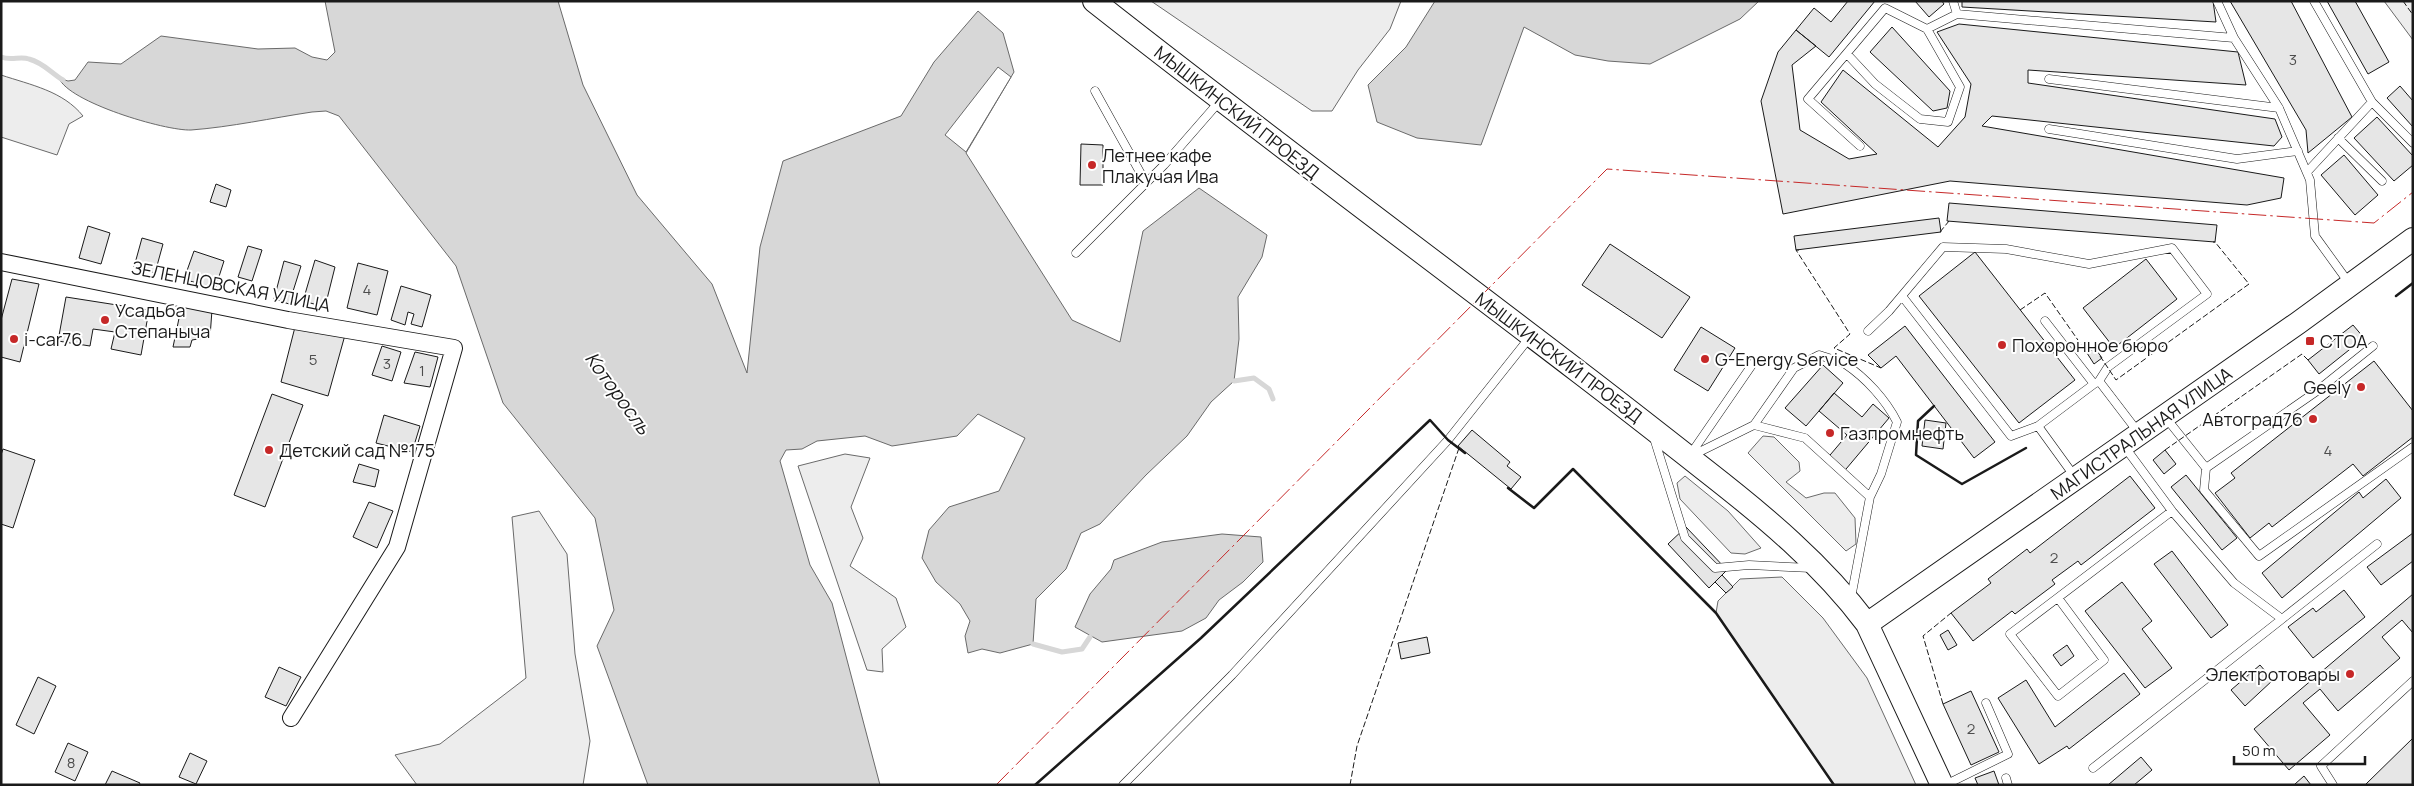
<svg xmlns="http://www.w3.org/2000/svg" width="2414" height="786" font-family="Manrope,sans-serif">
<style>
.green{fill:#ededed;stroke:#6a6a6a}
.water{fill:#d7d7d7;stroke:#6a6a6a}
.pier{fill:#fff;stroke:#6a6a6a}
.lines{fill:none;stroke-linecap:round;stroke-linejoin:round}
.stream{stroke:#d7d7d7;stroke-width:5}
.building{fill:#e6e6e6;stroke:#1a1a1a}
.service-casing{stroke:#1a1a1a;stroke-width:9}
.minor-casing{stroke:#1a1a1a;stroke-width:18}
.secondary-casing{stroke:#1a1a1a;stroke-width:24}
.service{stroke:#fff;stroke-width:8}
.minor{stroke:#fff;stroke-width:16}
.secondary{stroke:#fff;stroke-width:22}
.fence{stroke:#1a1a1a;stroke-width:1;stroke-dasharray:6 2.5;stroke-linecap:butt}
.wall{stroke:#1a1a1a;stroke-width:2.5}
.power{stroke:#c62828;stroke-width:1;stroke-dasharray:18 4 2.5 4;stroke-linecap:butt}
.poi-dot{fill:#c62828;stroke:#fff;stroke-width:2}
.labels{text-anchor:middle;dominant-baseline:central;stroke-width:4;stroke-linejoin:round;paint-order:stroke}
.number-label{font-size:15px;fill:#4d4d4d}
.street-label{font-size:18px;fill:#1a1a1a;stroke:#fff}
.poi-label{font-size:18px;fill:#1a1a1a;stroke:#fff;text-anchor:start}
.water-label{font-size:19px;font-style:italic;fill:#1a1a1a;stroke:#fff}
</style>
<rect width="100%" height="100%" fill="#fff"/>
<path class="green" d="M1151,1H1401L1390,29L1358,70L1332,111H1312Z
M2384,1H2413V40Z
M1,75C31,85 63,91 83,116L69,124L57,155L1,137Z
M1763,436L1774,437L1799,462L1800,471L1786,482L1806,498L1824,493H1835L1855,518L1856,544L1846,551L1748,453Z
M845,454L870,458L851,507L863,538L850,566L896,598L906,627L882,649L883,672L867,670L798,466Z
M1685,476L1728,511L1761,548L1745,554L1731,553L1680,499L1677,483Z
M539,511L567,554L575,654L590,741L583,785H417L395,755L440,744L526,678L512,517Z
M1782,577L1823,618L1867,678L1916,785H1834L1716,613L1718,601L1740,579Z"/>
<path class="water" d="M325,1H558L583,85L637,195L712,284L747,373L760,247L783,161L901,116L934,62L978,11L1003,33L1014,72L966,153L1072,320L1120,342L1143,231L1199,188L1267,235L1262,257L1238,297L1239,339L1234,381L1211,402L1187,436L1146,475L1100,524L1081,533L1066,569L1036,599L1033,644L1000,653L982,649L968,653L965,636L970,621L960,604L936,582L922,558L929,530L949,507L999,491L1025,438L978,414L957,436L892,446L865,436L817,441L802,449L786,450L780,461L810,565L832,603L880,785H648L597,646L614,610L595,518L503,403L456,266L339,116L326,111L312,112C272,118 231,127 191,130C165,131 68,102 59,78L68,81L75,80L88,62L121,64L161,36L258,49L295,48L312,57L327,60L335,52Z
M1435,1H1759L1740,19L1650,64L1608,61L1575,55L1524,27L1481,145L1417,138L1377,122L1368,85L1406,47Z
M1222,534L1261,537L1263,562L1243,582L1219,600L1206,618L1182,631L1102,642L1075,627L1090,594L1111,569L1114,560L1162,542Z"/>
<path class="pier" d="M998,67L1011,77L966,152L945,135Z"/>
<g class="lines">
<path class="stream" d="M1,57C11,61 20,56 29,59C44,63 51,73 63,80
M1234,381L1254,378L1269,389L1273,399
M1033,644L1062,652L1082,649L1090,637"/>
</g>
<path class="building" d="M1848,1H1875L1829,57L1796,30L1814,8L1831,22Z
M1915,1H1942L1944,4L1929,17Z
M1962,1H2213L2216,22L1962,7Z
M2230,1H2291L2352,117L2308,153L2306,130Z
M2327,1H2355L2389,62L2368,74Z
M1959,24L2238,52L2246,85L2028,70V83L2275,119L2282,137L2274,146L1992,116L1982,126L2284,178L2281,198L2247,205L1950,181L1783,214L1761,101L1778,52L1796,30L1816,46L1792,65L1800,130L1849,159L1877,154L1821,102L1843,70L1938,147L1965,117L1971,84L1937,32Z
M1892,27L1950,91L1947,108L1933,111L1870,52Z
M2400,86L2413,101V127L2387,98Z
M2377,117L2413,156V165L2394,181L2354,138Z
M1081,144L1103,145V185H1080Z
M2344,155L2378,195L2355,215L2321,175Z
M216,184L231,190L226,207L210,202Z
M1949,203L2217,225L2215,242L1947,221Z
M1939,218L1941,232L1796,250L1794,236Z
M88,226L110,233L101,264L79,258Z
M142,238L163,244L155,273L134,267Z
M1610,244L1690,297L1662,338L1582,285Z
M248,246L262,250L252,281L238,277Z
M194,251L224,261L215,289L184,279Z
M1975,252L2075,380L2019,423L1919,296Z
M2146,259L2177,299L2114,348L2083,308Z
M315,260L335,267L325,307L303,301Z
M284,261L301,266L289,304L274,299Z
M358,263L388,271L377,315L347,308Z
M12,279L39,284L20,362L1,357V320Z
M401,286L431,295L422,327L411,324L414,314L408,312L405,325L391,320Z
M66,297L149,310L141,355L111,349L115,332L93,329L90,346L58,341Z
M182,304L212,310L210,337L192,340L190,347H173Z
M2353,325L2364,338L2319,374L2308,360Z
M1905,326L1995,442L1974,458L1896,356L1881,368L1868,355Z
M295,327L345,335L328,396L281,382Z
M1701,327L1735,348L1708,391L1674,370Z
M382,346L401,352L392,381L372,375Z
M2095,348L2102,358L2094,364L2087,353Z
M415,352L438,357L430,387L404,383Z
M2374,361L2413,411V437L2363,476L2353,464L2272,527L2269,523L2250,538L2215,493L2235,478L2231,473Z
M1823,365L1843,383L1806,426L1785,408Z
M1834,393L1862,417L1873,404L1889,418L1841,475L1825,461L1847,435L1819,411Z
M272,394L303,405L265,507L234,495Z
M384,415L420,426L412,452L376,443Z
M1925,420L1946,423L1943,449L1922,446Z
M1472,430L1510,462L1507,466L1521,477L1511,489L1458,446Z
M3,449L35,460L13,528L1,524V455Z
M2165,450L2176,464L2164,474L2153,460Z
M359,464L379,470L375,487L353,482Z
M2186,475L2237,538L2222,550L2171,487Z
M2130,476L2155,508L2081,565L2078,561L2052,580L2055,584L2015,614L2012,611L1973,641L1951,613L1991,583L1988,579L2027,549L2030,553Z
M2386,479L2401,498L2282,598L2262,573L2359,492L2363,498Z
M369,502L393,511L377,548L353,537Z
M1686,527L1727,570L1709,588L1668,544Z
M2413,533V561L2381,585L2367,567Z
M2172,551L2228,625L2211,638L2154,564Z
M1722,575L1733,587L1726,593L1715,582Z
M2122,582L2152,621L2142,629L2172,668L2145,688L2085,611Z
M2344,590L2365,617L2313,658L2288,627L2313,608L2316,612Z
M2413,594V633L2402,620L2382,637L2400,658L2338,711L2320,689L2303,703L2330,735L2289,770L2254,729Z
M1948,630L1957,645L1948,650L1940,635Z
M1427,637L1430,653L1401,659L1398,643Z
M2067,645L2074,656L2061,666L2053,655Z
M2260,665L2273,680L2245,706L2231,690Z
M279,667L301,677L286,706L265,697Z
M2124,673L2140,694L2069,749L2067,746L2039,764L1998,698L2026,680L2055,727Z
M38,677L56,686L34,734L16,725Z
M1971,691L1999,752L1971,765L1943,704Z
M2413,738V785H2366V784Z
M68,743L88,752L75,781L55,772Z
M190,753L207,761L196,784L179,777Z
M2141,757L2152,770L2134,785H2108Z
M112,771L140,783L139,785H105Z
M1994,771L1999,785H1978L1975,778Z
M2304,776L2311,785H2296L2295,784Z"/>
<g class="lines">
<defs>
<path id="service" d="M1953,1L1957,14
M2234,38L2279,108L2310,180L2315,236L2349,283
M1847,54L1875,84L1920,119L1948,122L1960,87L1927,29
M2049,79L2279,108
M1095,91L1146,183
M2372,102L2413,143
M2049,129L2237,159L2298,151
M2338,138L2382,181
M1860,146L1808,99L1885,8L1927,29L1957,14L2234,38L2217,1
M2307,172L2372,102L2314,1
M1076,253L1164,165L1219,102
M1902,296L2011,436L2038,426
M2045,321L2094,384L2038,426L2075,477
M1868,331L1889,311L1943,247L2006,249L2089,264L2172,248L2207,294L2108,367L2099,381
M2096,383L2099,381L2138,432
M2166,418L2206,468L2204,490L2259,556L2413,447
M1754,425L1794,368L1819,355C1827,358 1838,360 1845,364C1866,378 1886,400 1897,422L1881,474L1870,497
M1654,438L1685,538L1715,568L1749,565L1811,568
M1690,455L1754,362
M1691,456L1754,425L1805,438L1870,497L1851,598
M2206,468L2317,391L2373,346
M2172,511L2234,583L2282,619L2377,544
M2058,598L2104,660L2058,696L2010,634L2172,511L2124,446
M2093,768L2282,619
M2006,778L2008,785
M1123,785L1232,675L1448,440L1530,337
M1945,785L2008,754L1986,703
M2333,785L2321,766L2413,681"/>
<path id="minor" d="M1,262L288,320L454,348L397,547L291,718"/>
<path id="secondary" d="M1094,1C1254,127 1417,248 1579,372C1621,404 1663,437 1705,470C1764,516 1822,564 1867,624L1942,785
M1867,624L2298,323L2413,239"/>
</defs>
<use href="#service" class="service-casing"/>
<use href="#minor" class="minor-casing"/>
<use href="#secondary" class="secondary-casing"/>
<use href="#service" class="service"/>
<use href="#minor" class="minor"/>
<use href="#secondary" class="secondary"/>
<path class="fence" d="M2403,1L2413,15
M1940,232L1949,221
M1799,250H1796L1850,334L1834,348L1881,368
M2020,310L2045,293L2087,353L2088,352
M2100,356L2116,380L2249,284L2215,242H2213
M2165,450L2302,354L2308,360
M1943,704L1923,636L1951,613
M1350,785L1357,746L1459,448"/>
<path class="wall" d="M2396,296L2413,283
M1934,406L1918,421L1916,455L1962,484L2026,448
M1508,488L1534,508L1573,469L1716,613L1834,785
M1035,785L1201,638L1430,420L1448,440L1465,453"/>
<path class="power" d="M996,785L1607,169L2374,223L2413,192"/>
</g>
<g class="poi-dot">
<circle cx="1092" cy="165" r="5"/>
<circle cx="105" cy="320" r="5"/>
<circle cx="14" cy="339" r="5"/>
<rect x="2305" y="336" width="10" height="10" rx="2.5"/>
<circle cx="2002" cy="345" r="5"/>
<circle cx="1705" cy="359" r="5"/>
<circle cx="2361" cy="387" r="5"/>
<circle cx="2313" cy="419" r="5"/>
<circle cx="1830" cy="433" r="5"/>
<circle cx="269" cy="450" r="5"/>
<circle cx="2350" cy="674" r="5"/>
</g>
<g class="labels">
<g class="number-label">
<text x="2293" y="59">3</text>
<text x="367" y="289">4</text>
<text x="313" y="359">5</text>
<text x="387" y="363">3</text>
<text x="422" y="370">1</text>
<text x="2328" y="450">4</text>
<text x="2054" y="557">2</text>
<text x="1971" y="728">2</text>
<text x="71" y="762">8</text>
</g>
<g class="street-label">
<text transform="translate(1237 112) rotate(38)">МЫШКИНСКИЙ ПРОЕЗД</text>
<text transform="translate(231 286) rotate(11)">ЗЕЛЕНЦОВСКАЯ УЛИЦА</text>
<text transform="translate(1559 357) rotate(37)">МЫШКИНСКИЙ ПРОЕЗД</text>
<text transform="translate(2141 433) rotate(-35)">МАГИСТРАЛЬНАЯ УЛИЦА</text>
</g>
<g class="poi-label">
<text x="1102" y="155">Летнее кафе<tspan x="1102" dy="21">Плакучая Ива</tspan></text>
<text x="115" y="310">Усадьба<tspan x="115" dy="21">Степаныча</tspan></text>
<text x="24" y="339">i-car76</text>
<text x="2320" y="341">СТОА</text>
<text x="2012" y="345">Похоронное бюро</text>
<text x="1715" y="359">G-Energy Service</text>
<text x="2351" y="387" text-anchor="end">Geely</text>
<text x="2303" y="419" text-anchor="end">Автоград76</text>
<text x="1840" y="433">Газпромнефть</text>
<text x="279" y="450">Детский сад №175</text>
<text x="2340" y="674" text-anchor="end">Электротовары</text>
</g>
<g class="water-label">
<text transform="translate(618 393) rotate(54)">Которосль</text>
</g>
</g>
<rect width="2414" height="786" fill="none" stroke="#1a1a1a" stroke-width="5"/>
<path d="M2234 756v8h131v-8" fill="none" stroke="#1a1a1a" stroke-width="2.5"/>
<text x="2242" y="756" font-size="15" fill="#1a1a1a" stroke="#ffffff" stroke-width="4" paint-order="stroke">50 m</text>
</svg>
